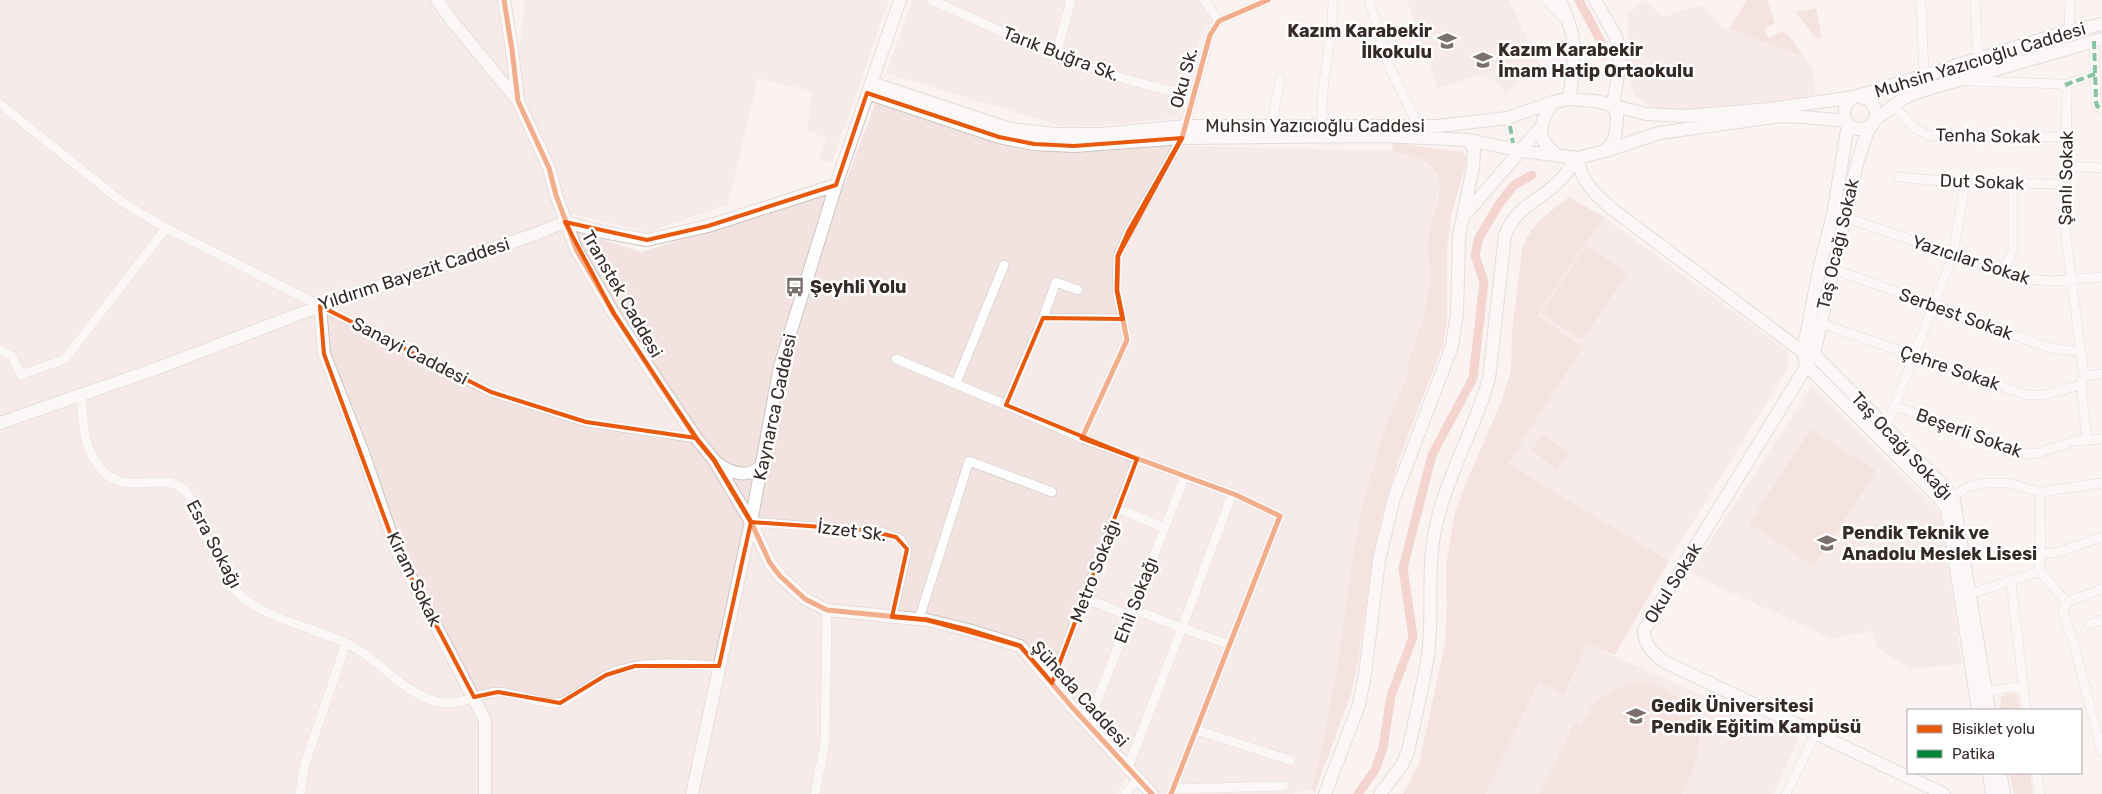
<svg xmlns="http://www.w3.org/2000/svg" width="2102" height="794" font-family="Rubik,sans-serif">
<style>
.built{fill:#f3e3e0}
.green{fill:#f0d0c9}
.lines{fill:none;stroke-linecap:round;stroke-linejoin:round}
.canal{stroke:#ecafa2;stroke-width:9}
.street-casing{stroke:#cbc3c0;stroke-width:10}
.secondary-casing{stroke:#cbc3c0;stroke-width:14}
.street{stroke:#fefdfd;stroke-width:9}
.secondary{stroke:#fefdfd;stroke-width:12}
.quiet{stroke:#00873e;stroke-width:4;stroke-dasharray:8 4;stroke-linecap:butt}
.cycleway-casing{stroke:#fff;stroke-width:8}
.cycleway{stroke:#e8590c;stroke-width:5}
.marked{fill:none;stroke:#e8590c;stroke-width:4;stroke-linejoin:round}
.labels{text-anchor:middle;dominant-baseline:central;stroke-width:5;stroke-linejoin:round;paint-order:stroke}
.poi-label{font-size:18px;font-weight:bold;fill:#352a27;stroke:#fff;text-anchor:start}
.street-label{font-size:18px;fill:#352a27;stroke:#fff}
</style>
<rect width="100%" height="100%" fill="#faf3f2"/>
<path class="built" d="M0,0H509L519,50L525,0H889L832,163L819,159L827,138L807,131L812,91L758,78L728,204L648,232L570,214L576,231L641,252L843,188L876,102L1018,149L1059,151L1169,145L1392,151L1421,159L1435,170L1440,186L1429,235V283L1424,318L1406,369L1411,370L1382,435L1361,512L1351,569L1339,655L1326,727L1312,790L1296,792L1295,794H1143L1126,778L1117,794H0Z
M912,0H1209L1219,12L1201,35L1182,118L1068,128L886,73Z
M1407,0H1509L1539,64L1506,94L1498,84L1483,74L1437,88Z
M1646,1L1663,17L1700,5L1722,27L1804,57L1813,71L1816,101L1675,110L1654,108L1636,98L1631,88L1629,70L1628,12Z
M1604,217L1787,351L1789,360L1788,368L1669,561L1508,464L1583,347L1537,315Z
M1812,386L1941,513L1962,664L1912,669L1878,649L1871,631L1832,639L1689,573Z
M1587,644L1799,738L1773,794H1485L1539,681L1566,694Z"/>
<path class="green" d="M1747,0H1767L1775,23L1764,29L1769,38L1780,32L1787,33L1804,57L1729,29Z
M1816,8L1822,36L1819,39L1814,36L1796,12Z
M1393,143L1464,152L1467,160L1451,216L1447,248V321L1443,345L1399,459L1382,514L1374,554L1358,662L1351,694L1315,792L1312,790L1326,727L1339,655L1351,569L1361,512L1382,435L1410,370L1406,369C1416,341 1426,315 1429,285C1431,268 1427,252 1429,235C1431,216 1446,191 1436,172C1428,158 1407,155 1392,151Z
M1569,197L1604,217L1537,315L1583,347L1508,464L1669,561L1615,655L1587,644L1565,694L1539,682L1485,794H1403L1419,764L1445,644L1447,607L1446,566L1454,517L1465,485L1500,405L1511,371L1512,332L1522,251C1529,224 1548,214 1569,197Z
M1586,246L1627,273L1582,340L1541,313Z
M1811,429L1876,471L1814,566L1749,524Z
M1543,435L1569,453L1557,469L1531,450Z
M1636,683C1642,684 1649,684 1655,685C1680,692 1702,720 1699,747C1696,764 1689,779 1681,794H1540L1575,723L1581,726C1594,699 1607,690 1636,683Z
M2010,693L2017,695L2020,710H2000L2001,697Z
M2009,773H2030L2033,794H2014Z"/>
<g class="lines">
<path class="canal" d="M1579,0L1600,40L1604,55
M1358,794L1375,770L1383,748L1391,696L1413,637L1403,568L1432,455L1473,378L1484,282L1475,255L1479,238L1499,204L1514,185L1532,175"/>
<defs>
<path id="street" d="M931,0C1016,37 1101,80 1194,95
M1204,0L1219,21
M1369,0L1390,68L1418,125
M1546,0L1565,20
M1921,0L1924,75
M1975,0L1978,59
M2069,31L2070,0
M2094,41L2096,101L2097,106L2102,109
M1056,55L1071,0
M1967,81L2062,84L2067,88L2066,173L2063,214L2084,376L2081,385L2087,440
M2065,85L2095,74
M0,104L122,202L166,228L491,392L586,422L696,438
M1893,105L1914,128L1930,136L2066,137
M1272,125L1280,79
M1321,125L1323,89L1332,24L1333,0
M1510,126L1513,143
M2066,166L2102,168
M1899,177L1965,183L2065,184
M1844,217L2026,279L2054,281L2102,277
M1833,269C1885,288 1937,306 1989,325C2020,336 2047,352 2080,351
M2003,272L2013,250V184
M1043,318L1056,282L1078,290
M1820,323L2027,395H2044L2081,385
M0,350L12,356L21,375L65,359L166,228
M896,359L1006,405
M2084,376L2102,374
M956,383L1004,265
M81,395C83,410 82,428 87,443C90,453 95,463 103,471C131,499 164,466 188,494C195,503 198,517 203,528C208,541 228,582 237,592C261,618 319,629 350,645C380,660 402,692 435,701C460,708 474,693 498,692C515,692 546,707 562,702C578,696 591,682 607,675C641,659 682,664 719,666
M1895,406L2026,454L2038,453L2075,441L2102,439
M1886,428L1953,255L1965,183
M1082,438L1006,405L1043,318L1123,319
M1953,496L1968,487L1987,483H2008L2040,492L2102,483
M1119,509L1165,528
M751,522L881,532L900,539L907,550L892,617
M2041,554L2059,552L2102,537
M2039,570L2067,603
M2011,581L2026,710
M2102,589L2069,601L2063,611L2076,651L2102,752
M1970,594L2038,572C2043,564 2039,507 2040,492
M1084,598L1130,616
M1133,609L1182,628L1232,494
M919,619L969,461L1052,492
M2089,624L2102,620
M1052,683L1137,459
M1986,691L2023,686
M1088,724L1185,476
M1196,730L1290,760
M1128,767L1182,628L1230,645
M2036,773L2040,794
M1173,789L1284,786
M300,794L304,767L346,643
M815,794L825,743L827,610
M1126,794L1138,778
M1171,794L1280,516L1236,495L1082,438L1127,340L1117,290L1118,256L1129,231L1182,138L1210,35L1219,21L1268,0
M1786,794L1816,733"/>
<path id="secondary" d="M437,0L453,22L518,101
M504,0L512,50L518,101L549,168L556,195L576,249L614,314L659,383L696,438L714,460L751,522L770,563L780,576L805,599L827,610L927,620L968,630L1020,646L1072,707L1152,794
M1559,0C1579,38 1575,59 1569,99
M1595,0L1616,37L1620,61L1613,105L1617,116L1616,131L1614,140L1605,151
M871,83L1010,129L1056,134H1101L1185,126H1438L1507,118L1553,102L1569,99L1596,101L1646,114L1686,116L1769,109L1854,97
M867,93L999,137L1034,144L1074,146L1182,138L1382,136L1469,140L1522,151L1577,158L1605,151L1659,133L1781,116L1804,117L1846,121
M1859,96L1871,101L1876,112L1875,120L1867,133L1857,163L1814,354L1644,630C1645,646 1652,653 1665,662L1944,794
M1553,102C1538,124 1535,139 1558,156
M1875,120L1904,98L1921,91L2102,39
M1873,123C1862,133 1849,130 1844,117L1846,103L1854,97L2065,32L2102,24
M1848,124L1833,215L1820,265L1803,352L1806,365L1939,498L1947,509L1978,710
M1577,158C1583,184 1593,192 1612,209L1803,352L1814,354L1953,496L1989,710
M1463,217L1540,128
M320,306L324,354L362,450L396,549L485,720V794
M0,423L158,368L320,306L533,235L565,222L603,232L647,240L708,226L836,185
M717,463C732,474 750,479 763,464
M1989,773L1992,794
M2000,773L2004,794
M692,794L751,522L780,366L836,185L900,0
M1325,794L1359,705L1365,674L1379,560L1394,498L1452,346L1457,313L1459,236L1473,167L1474,150L1469,140
M1380,794L1402,765L1408,751C1415,717 1425,681 1429,646C1433,602 1426,561 1438,517C1450,469 1476,426 1489,378L1505,235C1517,206 1537,202 1557,183C1565,176 1571,166 1577,158"/>
</defs>
<use href="#street" class="street-casing"/>
<use href="#secondary" class="secondary-casing"/>
<use href="#street" class="street"/>
<use href="#secondary" class="secondary"/>
<path class="quiet" d="M2094,41L2096,101L2097,106L2102,109
M2065,85L2095,74
M1510,126L1513,143"/>
<defs>
<path id="cycleway" d="M504,0L512,50L518,101L549,168L556,195L576,249L614,314L659,383L696,438L714,460L751,522L770,563L780,576L805,599L827,610L927,620L968,630L1020,646L1072,707L1152,794
M1171,794L1280,516L1236,495L1082,438L1127,340L1117,290L1118,256L1129,231L1182,138L1210,35L1219,21L1268,0"/>
</defs>
<use href="#cycleway" class="cycleway-casing"/>
<use href="#cycleway" class="cycleway"/>
</g>
<path d="M0 0H2102V794H0ZM867,93L999,137L1034,144L1074,146L1182,138L1118,256L1117,290L1123,319L1043,318L1006,405L1137,459L1052,683L1020,646L927,620L892,617L907,549L896,537L865,530L751,522L719,666H635L606,675L560,703L498,692L474,697L396,549L324,354L320,306L491,392L586,422L696,438L614,314L565,222L647,240L708,226L836,185Z" fill="#faf3f2" fill-opacity=".55" fill-rule="evenodd"/>
<path class="marked" d="M867,93L999,137L1034,144L1074,146L1182,138L1118,256L1117,290L1123,319L1043,318L1006,405L1137,459L1052,683L1020,646L927,620L892,617L907,549L896,537L865,530L751,522L719,666H635L606,675L560,703L498,692L474,697L396,549L324,354L320,306L491,392L586,422L696,438L614,314L565,222L647,240L708,226L836,185Z"/>
<defs>
<symbol id="school-bare" viewBox="-9 -9 18 18"><path d="M0-5L7-2L0 1L-7-2ZM-4 1L0 2.5L4 1V4Q0 6-4 4Z" fill="#7a706e" stroke="#fff" stroke-width="2.5" paint-order="stroke"/></symbol>
<symbol id="bus-bare" viewBox="-9 -9 18 18"><path d="M-5-6H5V4H4V6H2V4H-2V6H-4V4H-5ZM-3.5-4V0h7V-4ZM-3.5 1.2v1.5H-2V1.2ZM2 1.2v1.5H3.5V1.2Z" fill="#7a706e" stroke="#fff" stroke-width="2.5" paint-order="stroke"/></symbol>
<symbol id="university-bare" viewBox="-9 -9 18 18"><path d="M0-5L7-2L0 1L-7-2ZM-4 1L0 2.5L4 1V4Q0 6-4 4Z" fill="#7a706e" stroke="#fff" stroke-width="2.5" paint-order="stroke"/></symbol>
</defs>
<g fill-rule="evenodd">
<use href="#school-bare" x="1433" y="27" width="28" height="28"/>
<use href="#school-bare" x="1469" y="46" width="28" height="28"/>
<use href="#bus-bare" x="781" y="273" width="28" height="28"/>
<use href="#school-bare" x="1813" y="529" width="28" height="28"/>
<use href="#university-bare" x="1622" y="702" width="28" height="28"/>
</g>
<g class="labels">
<g class="poi-label">
<text x="1432" y="31" text-anchor="end">Kazım Karabekir<tspan x="1432" dy="21">İlkokulu</tspan></text>
<text x="1498" y="50">Kazım Karabekir<tspan x="1498" dy="21">İmam Hatip Ortaokulu</tspan></text>
<text x="810" y="287">Şeyhli Yolu</text>
<text x="1842" y="533">Pendik Teknik ve<tspan x="1842" dy="21">Anadolu Meslek Lisesi</tspan></text>
<text x="1651" y="706">Gedik Üniversitesi<tspan x="1651" dy="21">Pendik Eğitim Kampüsü</tspan></text>
</g>
<g class="street-label">
<text transform="translate(1061 54) rotate(21)">Tarık Buğra Sk.</text>
<text transform="translate(1980 60) rotate(-17)">Muhsin Yazıcıoğlu Caddesi</text>
<text transform="translate(1184 78) rotate(-75)">Oku Sk.</text>
<text x="1315" y="126">Muhsin Yazıcıoğlu Caddesi</text>
<text transform="translate(1988 136) rotate(1)">Tenha Sokak</text>
<text transform="translate(2066 178) rotate(-89)">Şanlı Sokak</text>
<text transform="translate(1982 182) rotate(2)">Dut Sokak</text>
<text transform="translate(1838 244) rotate(-77)">Taş Ocağı Sokak</text>
<text transform="translate(1971 260) rotate(18)">Yazıcılar Sokak</text>
<text transform="translate(414 274) rotate(-18)">Yıldırım Bayezit Caddesi</text>
<text transform="translate(622 294) rotate(60)">Transtek Caddesi</text>
<text transform="translate(1956 314) rotate(20)">Serbest Sokak</text>
<text transform="translate(410 351) rotate(27)">Sanayi Caddesi</text>
<text transform="translate(1950 368) rotate(19)">Çehre Sokak</text>
<text transform="translate(775 407) rotate(-78)">Kaynarca Caddesi</text>
<text transform="translate(1969 433) rotate(20)">Beşerli Sokak</text>
<text transform="translate(1902 446) rotate(47)">Taş Ocağı Sokağı</text>
<text transform="translate(852 531) rotate(7)">İzzet Sk.</text>
<text transform="translate(214 544) rotate(62)">Esra Sokağı</text>
<text transform="translate(1095 571) rotate(-69)">Metro Sokağı</text>
<text transform="translate(414 579) rotate(64)">Kiram Sokak</text>
<text transform="translate(1673 583) rotate(-58)">Okul Sokak</text>
<text transform="translate(1136 600) rotate(-69)">Ehil Sokağı</text>
<text transform="translate(1080 694) rotate(48)">Şüheda Caddesi</text>
</g>
</g>
<rect x="1907" y="709" width="175" height="65" fill="#ffffff" stroke="#aeaaa9"/>
<rect x="1917" y="725" width="25" height="8" fill="#e8590c" stroke="#aeaaa9"/>
<text x="1952" y="734" font-size="15" fill="#352a27">Bisiklet yolu</text>
<rect x="1917" y="750" width="25" height="8" fill="#00873e" stroke="#aeaaa9"/>
<text x="1952" y="759" font-size="15" fill="#352a27">Patika</text>
</svg>
